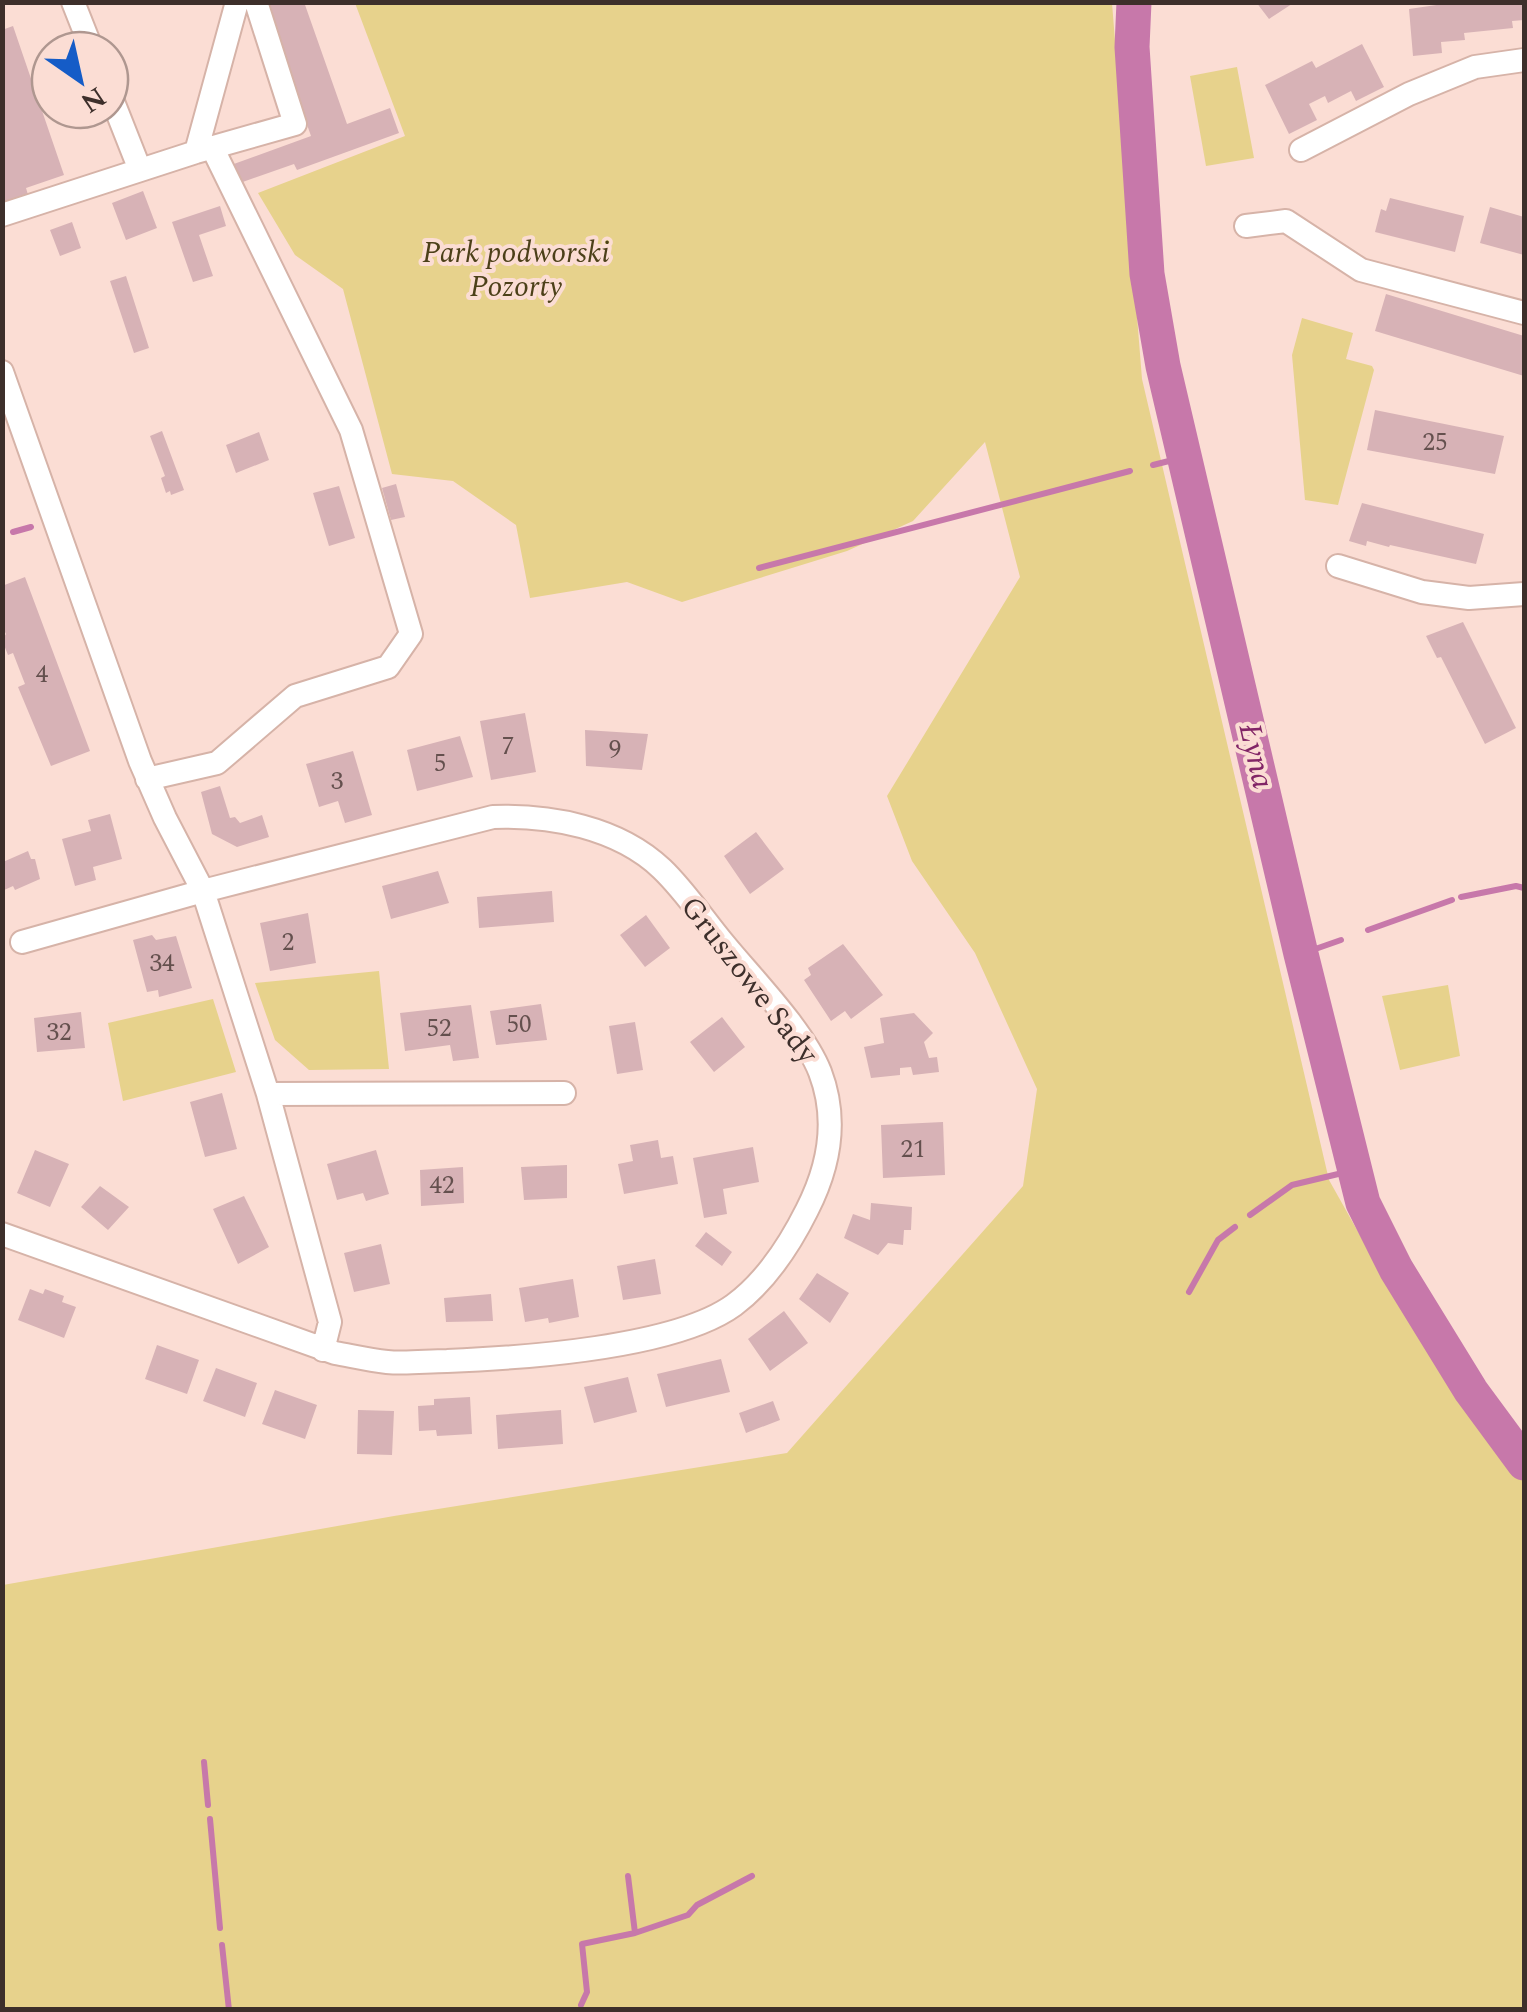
<svg xmlns="http://www.w3.org/2000/svg" width="1527" height="2012" font-family="Spectral,serif">
<style>
.green{fill:#e7d28c}
.lines{fill:none;stroke-linecap:round;stroke-linejoin:round}
.stream{stroke:#c778aa;stroke-width:6}
.river{stroke:#c778aa;stroke-width:35}
.building{fill:#d7b2b6}
.minor-casing{stroke:#d6b3a8;stroke-width:26}
.minor{stroke:#fff;stroke-width:22}
.labels{text-anchor:middle;dominant-baseline:central;stroke-width:8;stroke-linejoin:round;paint-order:stroke}
.number-label{font-size:25px;fill:#64504e}
.park-label{font-size:30px;font-style:italic;fill:#4c4019;stroke:#fbddd4}
.street-label{font-size:30px;fill:#3d2f2b;stroke:#fbddd4}
.water-label{font-size:32px;font-style:italic;fill:#822566;stroke:#fbddd4}
</style>
<rect width="100%" height="100%" fill="#fbddd4"/>
<path class="green" d="M355,3H1112L1142,379L1329,1180L1366,1246L1524,1475V2009H3V1585L394,1516L787,1453L1023,1186L1037,1089L975,953L912,861L887,796L1020,577L985,442L913,521L847,551L682,602L627,582L530,598L516,525L453,481L392,474L343,289L295,255L258,193L405,136Z
M1237,67L1254,158L1206,166L1190,76Z
M1302,318L1353,333L1346,359L1372,366L1374,370L1338,505L1305,500L1292,355Z
M379,971L389,1069L309,1070L275,1040L255,983Z
M1448,985L1460,1056L1400,1070L1382,996Z
M213,999L236,1072L123,1101L108,1023Z"/>
<g class="lines">
<path class="stream" d="M1133,11L1143,2
M1153,465L1185,457
M13,532L31,527
M759,568L1130,471
M1461,897L1516,886L1524,888
M1368,930L1452,900
M1301,954L1341,940
M1250,1215L1292,1185L1355,1170
M1189,1292L1218,1240L1235,1227
M204,1762L208,1805
M210,1819L220,1928
M628,1876L635,1933
M222,1945L229,2010
M581,2005L587,1992L582,1944L635,1933L688,1915L697,1905L752,1876"/>
<path class="river" d="M1134,2L1132,47L1147,274L1163,366L1301,954L1363,1203L1396,1269L1471,1391L1524,1463"/>
</g>
<path class="building" d="M264,2H304L347,124L390,108L399,133L297,170L294,164L237,184L231,165L311,136Z
M1256,2H1295L1269,19Z
M1457,2H1524V20L1512,21L1513,28L1464,33L1465,40L1441,42L1442,53L1413,56L1409,9Z
M13,26L64,175L26,188L29,198L2,207V30Z
M1362,44L1384,87L1356,101L1351,91L1328,103L1325,96L1309,104L1317,120L1289,134L1265,85L1312,61L1316,68Z
M143,191L157,228L126,240L112,203Z
M1390,198L1464,216L1455,252L1375,232L1381,209L1386,211Z
M220,206L226,226L199,235L213,276L193,282L172,222Z
M1490,207L1524,217V255L1480,243Z
M72,222L81,248L60,256L50,230Z
M126,276L149,348L134,353L110,281Z
M1386,294L1524,336V376L1375,331Z
M1375,410L1504,436L1495,474L1367,450Z
M162,431L184,490L171,495L170,491L166,493L161,478L165,476L150,436Z
M259,432L269,460L236,473L226,445Z
M396,484L405,517L391,520L382,488Z
M339,486L355,538L329,546L313,493Z
M1362,503L1484,534L1476,564L1390,545L1389,547L1367,541L1366,546L1349,541Z
M25,577L90,751L51,766L18,687L25,684L13,653L8,655L2,640L6,634L2,626V586Z
M1463,622L1516,728L1485,744L1441,657L1437,658L1426,636Z
M525,713L536,772L491,780L480,721Z
M585,730L648,734L642,770L586,766Z
M460,736L473,777L417,791L407,750Z
M353,751L372,815L345,823L338,801L319,807L306,764Z
M220,786L230,818L235,817L240,823L262,815L269,837L237,847L212,834L201,792Z
M110,814L122,859L93,867L96,880L75,886L62,839L91,831L88,820Z
M756,832L784,869L750,894L724,856Z
M28,851L31,859H35L40,879L15,890L13,886L2,891L3,862Z
M438,871L449,903L391,919L382,886Z
M552,891L554,922L479,928L477,897Z
M308,913L316,963L270,971L260,923Z
M646,915L670,948L645,967L620,935Z
M152,935L156,940L176,936L192,988L159,997L158,990L147,992L133,940Z
M843,944L883,995L851,1019L845,1011L831,1021L804,980L811,975L808,968Z
M541,1004L547,1040L496,1045L490,1011Z
M471,1005L479,1058L453,1061L450,1045L405,1051L400,1013Z
M81,1012L85,1048L37,1052L34,1018Z
M914,1013L933,1033L924,1042L929,1058L937,1057L939,1072L913,1075L911,1067L900,1068V1075L871,1078L864,1047L884,1043L880,1018Z
M722,1017L745,1047L714,1072L690,1042Z
M635,1022L643,1070L617,1074L609,1026Z
M222,1093L237,1149L205,1157L190,1102Z
M943,1122L945,1175L883,1178L881,1125Z
M658,1140L661,1158L673,1156L678,1184L624,1194L618,1164L633,1161L630,1145Z
M753,1147L759,1182L723,1189L727,1214L704,1218L693,1158Z
M35,1150L69,1164L50,1207L17,1193Z
M376,1150L389,1194L366,1201L363,1193L337,1200L327,1164Z
M567,1165V1198L524,1200L521,1167Z
M463,1167L464,1203L421,1206L420,1170Z
M100,1186L129,1207L108,1230L81,1207Z
M244,1196L269,1247L238,1264L213,1209Z
M871,1203L912,1207L911,1230H904L903,1245L888,1243L878,1255L844,1238L853,1214L870,1220Z
M706,1232L732,1252L722,1266L695,1246Z
M381,1244L390,1284L354,1292L344,1253Z
M655,1259L661,1294L623,1300L617,1266Z
M817,1273L849,1293L830,1323L799,1299Z
M573,1279L579,1317L549,1323L548,1318L525,1322L519,1288Z
M30,1289L43,1294L45,1289L64,1296L62,1302L76,1307L64,1338L18,1320Z
M491,1294L493,1321L446,1322L444,1298Z
M784,1311L808,1343L770,1371L748,1339Z
M157,1345L199,1360L187,1394L145,1379Z
M721,1359L730,1392L666,1407L657,1374Z
M216,1368L257,1383L245,1417L203,1401Z
M628,1377L637,1412L594,1423L584,1387Z
M275,1390L317,1405L305,1439L262,1424Z
M470,1397L472,1434L437,1436L436,1430L419,1431L418,1406L434,1405V1399Z
M773,1401L780,1420L746,1433L739,1413Z
M358,1410L394,1411L392,1455L357,1454Z
M561,1410L563,1444L498,1449L496,1415Z"/>
<g class="lines">
<defs>
<path id="minor" d="M73,2L92,50
M110,94L140,170
M1301,150L1409,94L1475,67L1524,60
M196,152L237,2
M2,215L196,152L295,124L256,2
M1246,226L1286,221L1361,270L1524,313
M2,372L140,761L165,818L203,891L268,1094L330,1322L323,1350
M1338,566L1422,592L1469,598L1524,594
M147,779L217,763L295,696L388,667L411,634L351,430L212,147
M268,1094L564,1093
M2,1234L335,1353C352,1356 369,1360 387,1362C406,1364 428,1361 447,1361C521,1358 675,1348 734,1305C765,1282 790,1244 807,1210C829,1167 838,1119 820,1072C804,1031 753,979 725,945C704,920 685,891 662,869C618,827 550,815 493,817L203,891L22,942"/>
</defs>
<use href="#minor" class="minor-casing"/>
<use href="#minor" class="minor"/>
</g>
<g class="labels">
<g class="number-label">
<text x="1435" y="443">25</text>
<text x="42" y="675">4</text>
<text x="508" y="747">7</text>
<text x="615" y="750">9</text>
<text x="440" y="764">5</text>
<text x="337" y="782">3</text>
<text x="288" y="943">2</text>
<text x="162" y="964">34</text>
<text x="519" y="1025">50</text>
<text x="439" y="1029">52</text>
<text x="59" y="1033">32</text>
<text x="913" y="1150">21</text>
<text x="442" y="1186">42</text>
</g>
<g class="park-label">
<text x="516" y="253">Park podworski<tspan x="516" dy="34">Pozorty</tspan></text>
</g>
<g class="street-label">
<text transform="translate(749 980) rotate(52)">Gruszowe Sady</text>
</g>
<g class="water-label">
<text transform="translate(1256 756) rotate(77)">Łyna</text>
</g>
</g>
<rect width="1527" height="2012" fill="none" stroke="#3d2f2b" stroke-width="10"/>
<g transform="translate(80 80) rotate(146)"><circle r="48" fill="#fbddd4" stroke="#af9790" stroke-width="2.5"/>
<path d="M0-8L18 38L0 25L-18 38Z" fill="#155cc7"/>
<text y="-15" font-size="28" font-weight="bold" text-anchor="middle" fill="#3d2f2b">N</text>
</g>
</svg>
